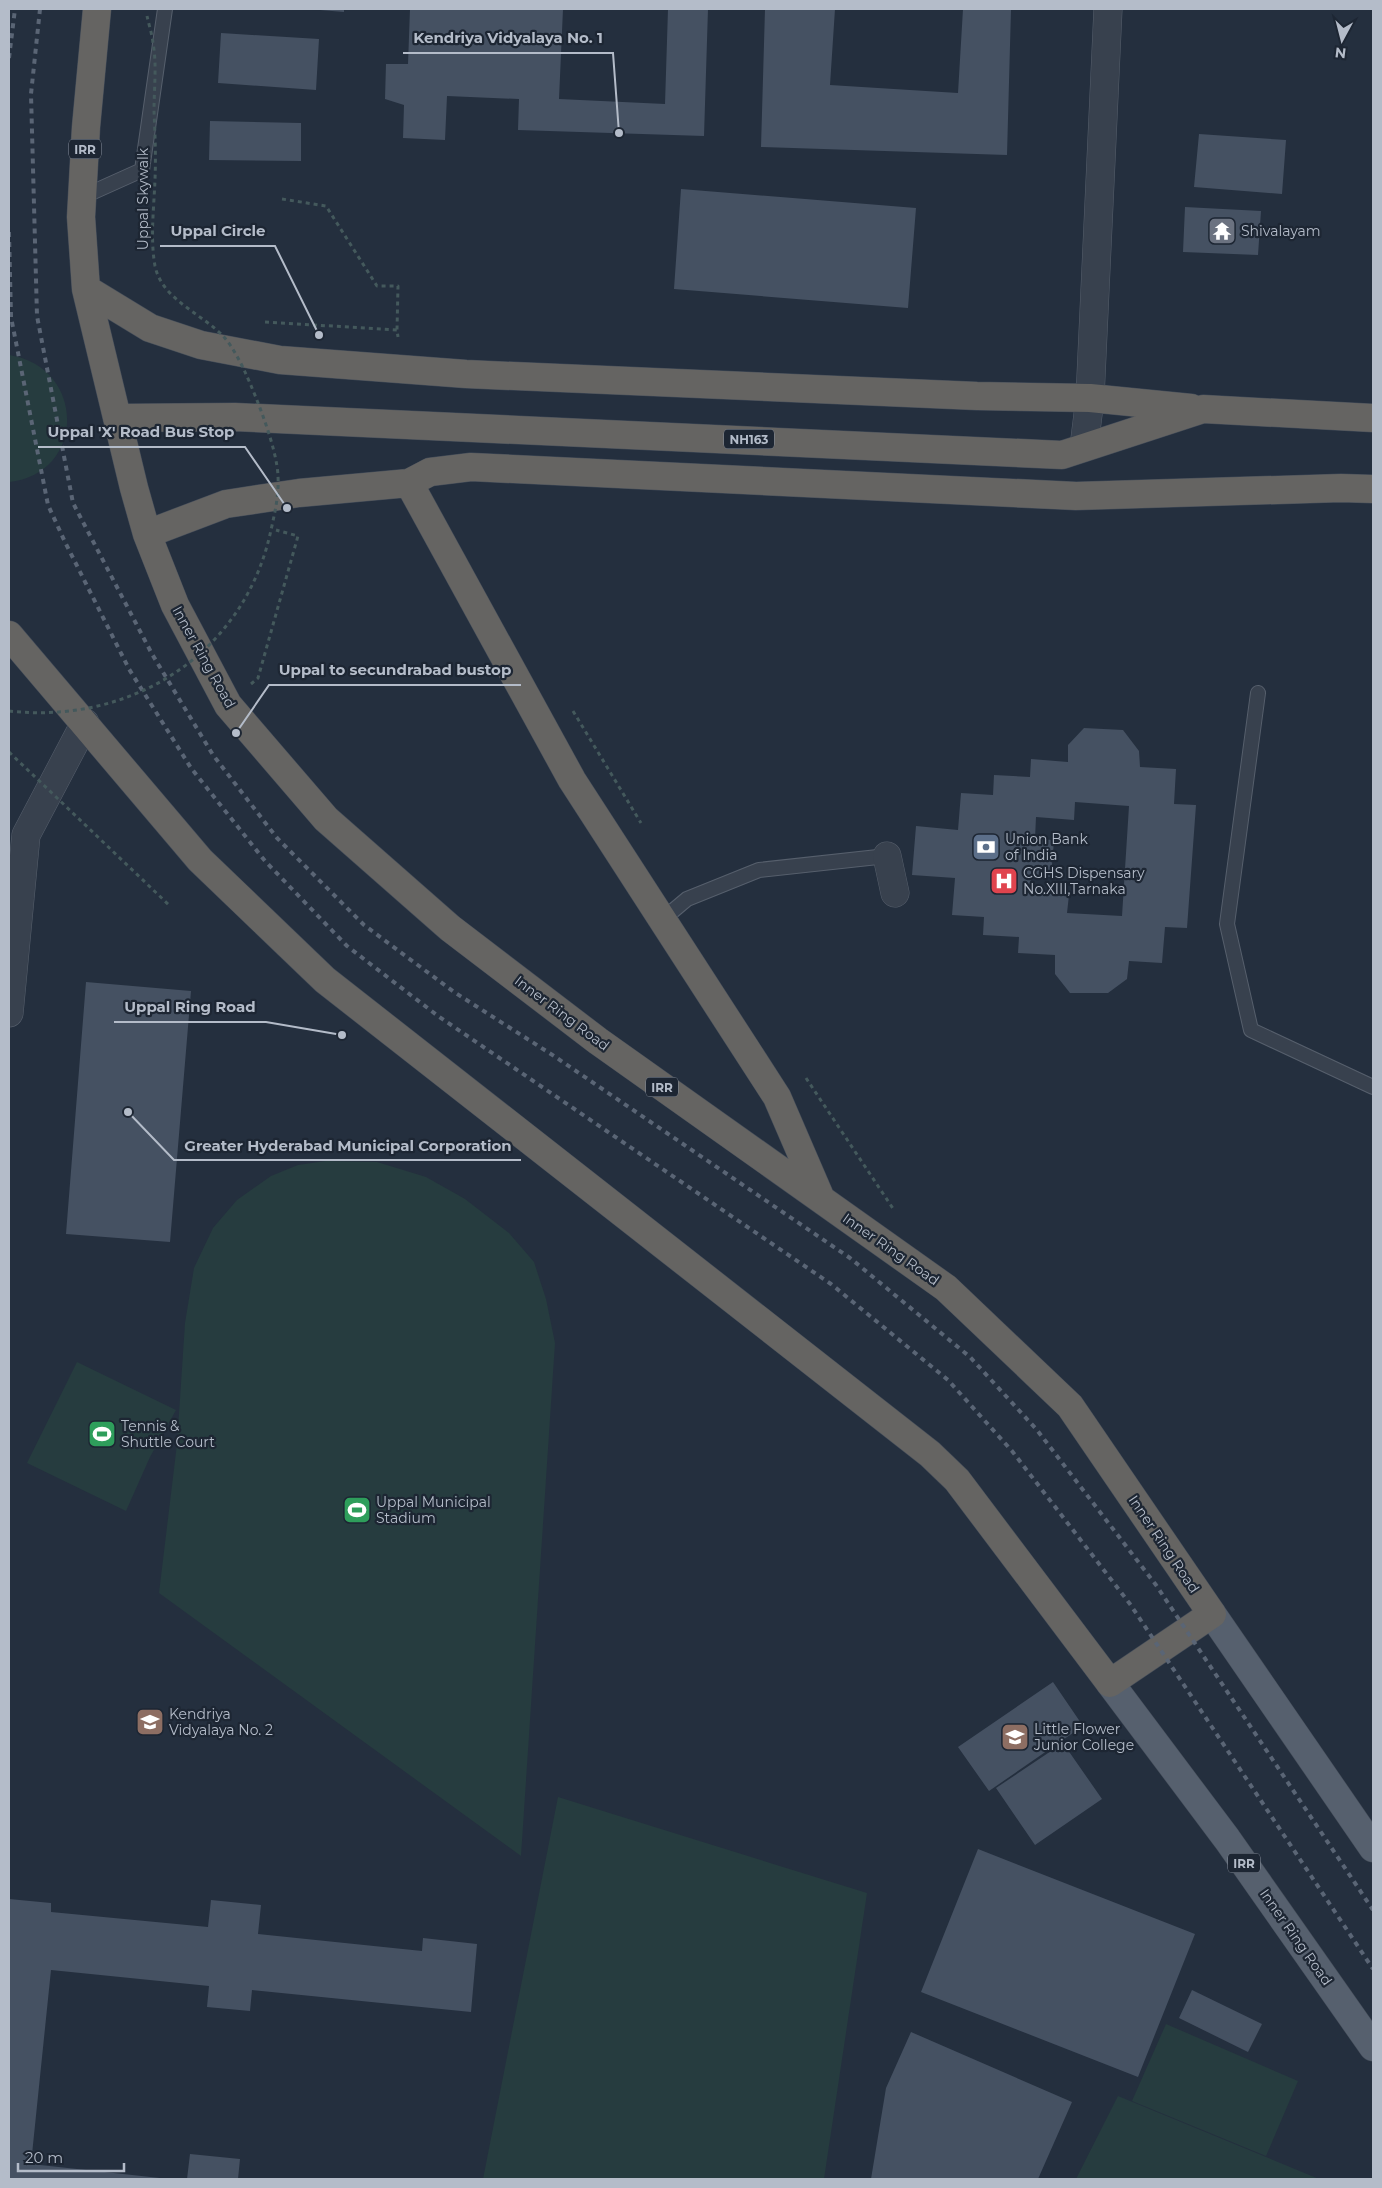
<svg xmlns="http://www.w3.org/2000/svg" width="1382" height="2188" font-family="Montserrat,sans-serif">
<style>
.green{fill:#263c3f}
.building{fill:#455162;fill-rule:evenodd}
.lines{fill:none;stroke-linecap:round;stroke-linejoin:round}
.service-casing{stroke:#565f6c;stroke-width:16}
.minor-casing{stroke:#565f6c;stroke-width:29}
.primary-casing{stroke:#414a57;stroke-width:29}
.trunk-casing{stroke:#434c59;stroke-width:29}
.path{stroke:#44595c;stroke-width:3;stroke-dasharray:4 4;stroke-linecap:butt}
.service{stroke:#38414e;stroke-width:14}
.minor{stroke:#38414e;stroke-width:28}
.primary{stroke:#56606e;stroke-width:28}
.trunk{stroke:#656462;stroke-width:28}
.rail{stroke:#5a6575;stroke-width:4;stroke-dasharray:5 5;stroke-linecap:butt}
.path-bridge{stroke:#44595c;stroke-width:3;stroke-dasharray:4 4;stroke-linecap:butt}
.labels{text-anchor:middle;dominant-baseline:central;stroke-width:4.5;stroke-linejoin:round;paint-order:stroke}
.shield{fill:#1d2633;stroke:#878f9c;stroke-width:1}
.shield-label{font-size:12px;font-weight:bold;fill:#b4bcc9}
.street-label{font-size:14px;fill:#b4bcc9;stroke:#1d2633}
.poi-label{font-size:14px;fill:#b4bcc9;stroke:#1d2633;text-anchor:start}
.leader{fill:none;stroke:#b4bcc9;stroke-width:2}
.callout-dot{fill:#b4bcc9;stroke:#1d2633;stroke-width:2}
.callout-label{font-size:15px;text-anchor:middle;font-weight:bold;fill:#b4bcc9;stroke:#1d2633;stroke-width:4.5;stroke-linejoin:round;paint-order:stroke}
</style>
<rect width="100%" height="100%" fill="#242f3e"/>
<path class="green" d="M9,355C87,367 86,474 9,482Z
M326,1161L377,1162L426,1177L465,1199L509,1233L534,1262L546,1299L555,1343L521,1856L159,1593L177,1444L185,1323L194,1268L213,1228L237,1200L271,1176L298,1165Z
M77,1362L176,1410L150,1457L126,1511L27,1463Z
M558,1797L867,1893L824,2179H483Z
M1166,2024L1298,2081L1266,2156L1132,2101Z
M1118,2096L1319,2179H1076Z"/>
<path class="building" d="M308,9H344V12Z
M410,9H563L559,99L665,104L668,9H708L704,136L518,130L519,99L447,96L445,140L403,138L404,105L385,99L386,64H408Z
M765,9H835L830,85L958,93L963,9H1011L1007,155L761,147Z
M221,33L319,39L316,90L218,83Z
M210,121L301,123V161L209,160Z
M1199,134L1286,140L1282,194L1194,187Z
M681,189L916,208L908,308L674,289Z
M1185,207L1261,211L1258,255L1183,252Z
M1084,728L1123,730L1139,751L1140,767L1176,769L1174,804L1196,805L1187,928L1165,927L1162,963L1129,961L1127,979L1108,993H1070L1055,974V955L1018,953L1019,937L983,935L984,917L952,915L955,878L912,875L916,826L958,830L961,793L993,795L994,775L1030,777L1031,759L1068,762V745ZM1075,802L1129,806L1122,916L1067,913L1069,895L1030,892L1031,875L1051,877L1054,840L1035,839L1036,817L1074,820Z
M86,982L191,991L170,1242L66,1234Z
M1053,1682L1083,1726L989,1791L958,1747Z
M1063,1743L1102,1799L1035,1845L996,1788Z
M978,1849L1195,1934L1138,2077L921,1992Z
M9,1899L51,1903V1912L208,1927L211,1900L261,1905L258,1934L422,1951L423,1938L477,1944L471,2012L252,1990L250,2011L207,2007L209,1986L51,1970L31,2164L169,2179H9Z
M1192,1990L1262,2024L1248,2052L1179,2018Z
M911,2032L1072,2102L1038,2179H871L886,2088Z
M190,2154L240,2159L238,2179H187Z"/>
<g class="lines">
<defs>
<path id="service" d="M82,197L142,170L165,9
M1258,693L1227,924L1251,1030L1373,1087
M662,920L687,899L759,870L887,856"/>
<path id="minor" d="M1084,447L1090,398L1108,9
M887,856L895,893
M9,1013L26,835L85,723"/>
<path id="primary" d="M1212,1614L1373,1848
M1110,1683L1227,1839L1373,2047"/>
<path id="trunk" d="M86,289L150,328L201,345L280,360L466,374L977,396L1090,398L1191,408
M117,418L235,417L1062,455L1203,409L1373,418
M409,483L572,780L777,1097L821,1199
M147,534L226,504L299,493L409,483L430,472L471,467L1076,496L1341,488L1373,489
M9,635L200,860L325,980L930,1454L957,1480L1110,1683L1212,1614L1070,1406L946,1288L598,1041L450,928L326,819L228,705L175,605L147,534L134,488L86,289L81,217L86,127L97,9"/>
</defs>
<use href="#service" class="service-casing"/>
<use href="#minor" class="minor-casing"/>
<use href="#primary" class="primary-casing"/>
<use href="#trunk" class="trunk-casing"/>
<path class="path" d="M282,199L326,206L377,286H398L397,330
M265,322L397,330L398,337
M251,684L258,678L298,536L276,530
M573,711L641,823
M806,1078L894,1210"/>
<use href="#service" class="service"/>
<use href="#minor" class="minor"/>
<use href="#primary" class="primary"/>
<use href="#trunk" class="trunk"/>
<path class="rail" d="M40,9L31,94L37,316L73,503L152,654L213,755L277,838L364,925L454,992L554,1056L850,1258L970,1357L1037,1430L1156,1585L1373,1910
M9,58L15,9
M9,232L11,317L48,505L65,542L129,669L191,768L265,861L347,946L438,1016L831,1284L948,1380L1012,1451L1130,1604L1373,1969"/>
<path class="path-bridge" d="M9,711C132,725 245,653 271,530C275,512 279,495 278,476C277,449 257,398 245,372C240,361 232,346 224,337C203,314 162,300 155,266C150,238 154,208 155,179C156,157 155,134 154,111C154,89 157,64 153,43C152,34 149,25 147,16
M9,752L170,906"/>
</g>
<defs>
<symbol id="temple-square" viewBox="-11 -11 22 22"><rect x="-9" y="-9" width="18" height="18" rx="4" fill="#6b7280" stroke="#1d2633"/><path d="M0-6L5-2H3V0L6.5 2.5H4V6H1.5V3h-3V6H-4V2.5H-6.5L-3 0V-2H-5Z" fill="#fff"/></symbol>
<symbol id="bank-square" viewBox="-11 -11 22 22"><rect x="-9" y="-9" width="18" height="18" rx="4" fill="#5c6f8a" stroke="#1d2633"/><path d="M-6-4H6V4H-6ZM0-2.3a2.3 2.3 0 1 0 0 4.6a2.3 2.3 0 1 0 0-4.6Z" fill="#fff"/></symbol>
<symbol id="hospital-square" viewBox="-11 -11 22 22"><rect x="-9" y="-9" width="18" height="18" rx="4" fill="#e0444e" stroke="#1d2633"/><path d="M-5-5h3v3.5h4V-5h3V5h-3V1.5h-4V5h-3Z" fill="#fff"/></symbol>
<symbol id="stadium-square" viewBox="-11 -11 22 22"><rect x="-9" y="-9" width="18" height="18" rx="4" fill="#2e9e5b" stroke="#1d2633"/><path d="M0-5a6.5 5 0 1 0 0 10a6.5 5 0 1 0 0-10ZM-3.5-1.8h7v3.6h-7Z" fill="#fff"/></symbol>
<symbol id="school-square" viewBox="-11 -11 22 22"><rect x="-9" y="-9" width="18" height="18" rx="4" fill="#8d6e63" stroke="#1d2633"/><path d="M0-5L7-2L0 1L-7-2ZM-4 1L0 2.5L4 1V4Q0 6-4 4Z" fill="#fff"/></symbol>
<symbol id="university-square" viewBox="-11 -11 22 22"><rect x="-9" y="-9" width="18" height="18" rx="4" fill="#8d6e63" stroke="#1d2633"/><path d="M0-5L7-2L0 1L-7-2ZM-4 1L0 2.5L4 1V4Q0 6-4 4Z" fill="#fff"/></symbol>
</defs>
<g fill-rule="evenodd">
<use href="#temple-square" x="1206" y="215" width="32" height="32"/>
<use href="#bank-square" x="970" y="831" width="32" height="32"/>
<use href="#hospital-square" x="988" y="865" width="32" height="32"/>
<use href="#stadium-square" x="86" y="1418" width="32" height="32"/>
<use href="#stadium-square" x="341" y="1494" width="32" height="32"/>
<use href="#school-square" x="134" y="1706" width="32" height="32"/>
<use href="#university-square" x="999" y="1721" width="32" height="32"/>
</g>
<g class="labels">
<g class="shield">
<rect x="69" y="139.5" width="32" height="19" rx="4"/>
<rect x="724" y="429.5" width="50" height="19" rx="4"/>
<rect x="646" y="1077.5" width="32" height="19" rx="4"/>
<rect x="1228" y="1853.5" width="32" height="19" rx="4"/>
</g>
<g class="shield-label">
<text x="85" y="149">IRR</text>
<text x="749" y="439">NH163</text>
<text x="662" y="1087">IRR</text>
<text x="1244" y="1863">IRR</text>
</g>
<g class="street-label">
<text transform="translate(143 199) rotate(-90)">Uppal Skywalk</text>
<text transform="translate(204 657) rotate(61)">Inner Ring Road</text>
<text transform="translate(562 1013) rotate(37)">Inner Ring Road</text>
<text transform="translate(891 1249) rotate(35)">Inner Ring Road</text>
<text transform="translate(1164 1544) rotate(56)">Inner Ring Road</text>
<text transform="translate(1296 1937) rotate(55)">Inner Ring Road</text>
</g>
<g class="poi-label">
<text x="1241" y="231">Shivalayam</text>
<text x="1005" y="839">Union Bank<tspan x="1005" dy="16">of India</tspan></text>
<text x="1023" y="873">CGHS Dispensary<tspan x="1023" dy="16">No.XIII,Tarnaka</tspan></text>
<text x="121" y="1426">Tennis &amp;<tspan x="121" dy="16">Shuttle Court</tspan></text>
<text x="376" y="1502">Uppal Municipal<tspan x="376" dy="16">Stadium</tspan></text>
<text x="169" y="1714">Kendriya<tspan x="169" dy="16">Vidyalaya No. 2</tspan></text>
<text x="1034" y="1729">Little Flower<tspan x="1034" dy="16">Junior College</tspan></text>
</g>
</g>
<path class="leader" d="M619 133L613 53H403M319 335L275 246H160M287 508L245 447H38M236 733L269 685H521M342 1035L266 1022H114M128 1112L174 1160H521"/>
<g class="callout-dot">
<circle cx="619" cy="133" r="5"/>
<circle cx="319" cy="335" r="5"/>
<circle cx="287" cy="508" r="5"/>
<circle cx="236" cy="733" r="5"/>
<circle cx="342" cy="1035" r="5"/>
<circle cx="128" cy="1112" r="5"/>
</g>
<g class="callout-label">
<text x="508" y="43">Kendriya Vidyalaya No. 1</text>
<text x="218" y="236">Uppal Circle</text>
<text x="141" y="437">Uppal 'X' Road Bus Stop</text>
<text x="395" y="675">Uppal to secundrabad bustop</text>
<text x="190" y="1012">Uppal Ring Road</text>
<text x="348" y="1151">Greater Hyderabad Municipal Corporation</text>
</g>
<rect width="1382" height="2188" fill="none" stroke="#b4bcc9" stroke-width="20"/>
<g transform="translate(1342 40) rotate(187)" stroke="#1d2633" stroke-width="4" paint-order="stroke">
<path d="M0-4L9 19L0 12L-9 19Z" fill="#b4bcc9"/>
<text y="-8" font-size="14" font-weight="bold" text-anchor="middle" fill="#b4bcc9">N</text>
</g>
<path d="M18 2163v8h106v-8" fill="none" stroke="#b4bcc9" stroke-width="2.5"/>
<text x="25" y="2163" font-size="15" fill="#b4bcc9" stroke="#1d2633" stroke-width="4" paint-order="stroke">20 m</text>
</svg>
